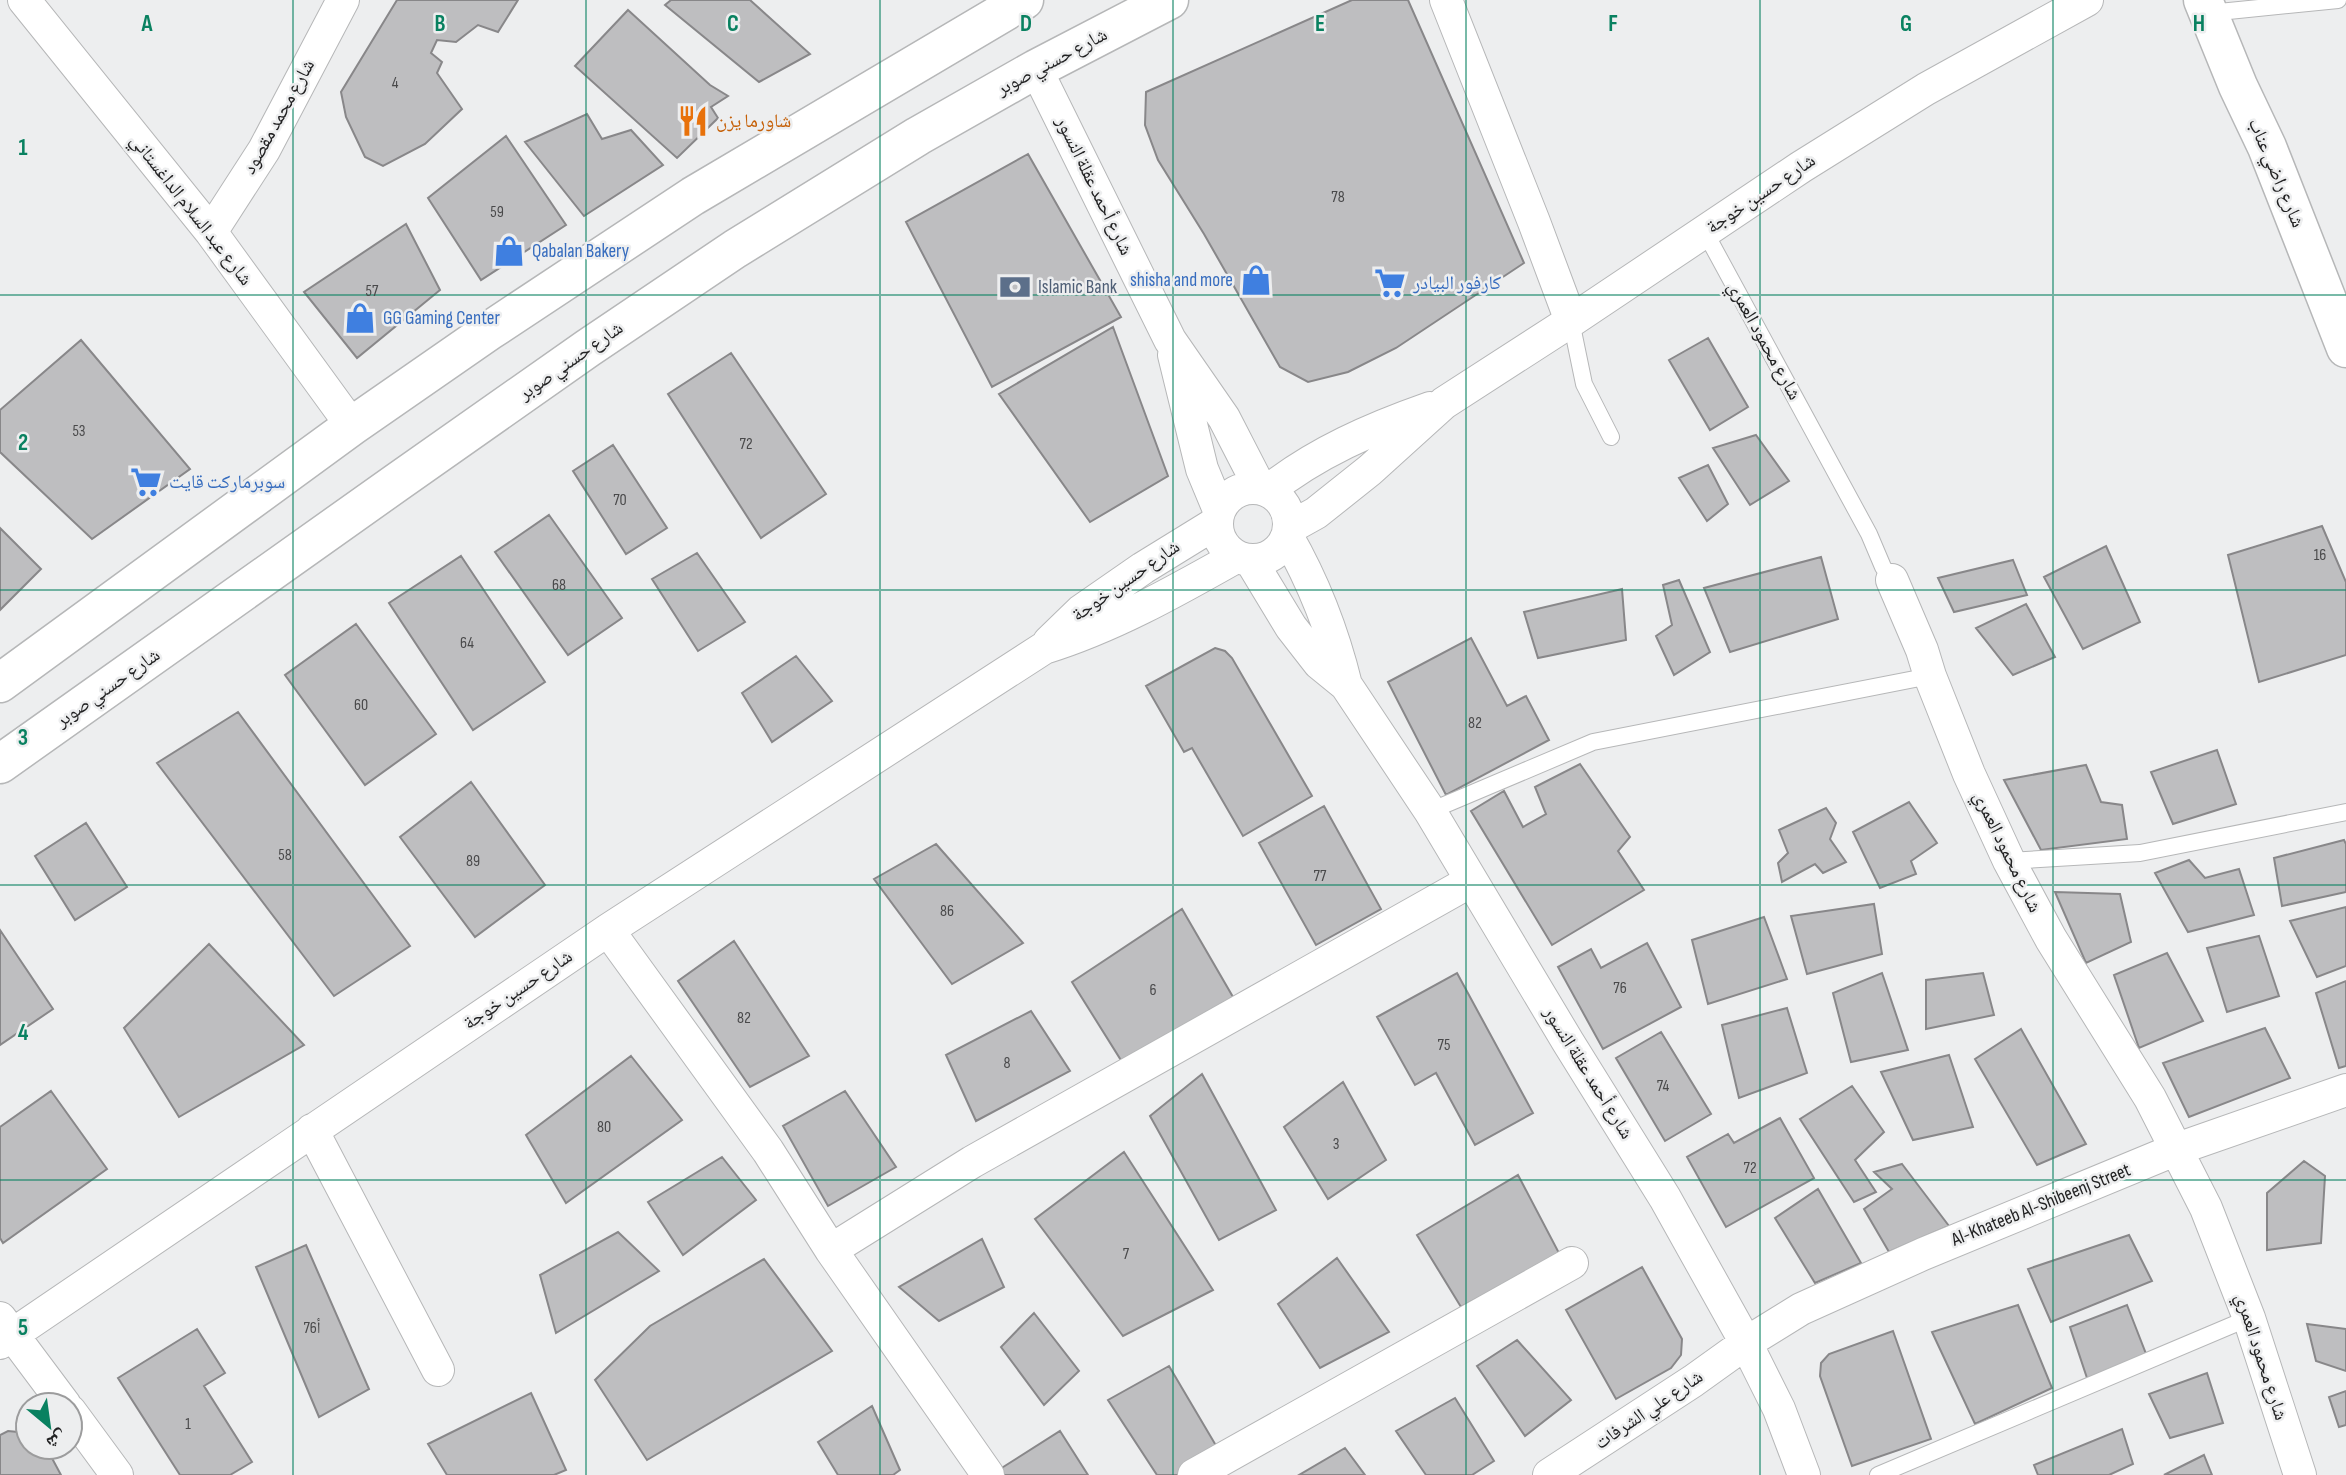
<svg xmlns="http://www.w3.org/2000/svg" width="2346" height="1475" font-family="'Sofia Sans Condensed','Noto Naskh Arabic',sans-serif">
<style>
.building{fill:#bebec0;stroke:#888789;stroke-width:2}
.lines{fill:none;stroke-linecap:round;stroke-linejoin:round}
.service-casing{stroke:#b6b7b8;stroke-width:18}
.minor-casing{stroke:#b6b7b8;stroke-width:34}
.tertiary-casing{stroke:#b6b7b8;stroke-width:41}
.secondary-casing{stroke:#b6b7b8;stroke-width:41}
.service{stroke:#fff;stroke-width:16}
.minor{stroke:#fff;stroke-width:32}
.tertiary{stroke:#fff;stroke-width:38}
.secondary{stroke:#fff;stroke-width:38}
.grid{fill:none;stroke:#098160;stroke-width:2;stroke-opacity:0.55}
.labels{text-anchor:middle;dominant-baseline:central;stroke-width:5;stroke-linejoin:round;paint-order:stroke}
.number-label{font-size:16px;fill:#49494a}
.street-label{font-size:19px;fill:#222223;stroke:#edeeef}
.food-label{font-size:19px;fill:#c56008;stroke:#edeeef;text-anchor:start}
.shop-label{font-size:19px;fill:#366cbe;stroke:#edeeef;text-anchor:start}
.service-label{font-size:19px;fill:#4e5e75;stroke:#edeeef;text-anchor:start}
.grid-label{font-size:23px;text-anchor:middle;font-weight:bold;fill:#098160;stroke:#edeeef;stroke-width:5;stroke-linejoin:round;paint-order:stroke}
</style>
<rect width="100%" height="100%" fill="#edeeef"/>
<path class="building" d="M397,0H518L498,32L478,25L456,42L437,40L431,53L442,62L437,73L462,109L425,144L383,166L365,157L346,117L341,92Z
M671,0H750L810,54L759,82L665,5Z
M1352,0H1408L1524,263L1396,348L1348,372L1308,382L1280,367L1204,234L1158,160L1145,125L1146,92Z
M628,10L710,85L728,96L711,107L718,118L677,158L575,66Z
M587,114L602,139L631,130L663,165L584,216L525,142Z
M506,136L566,225L481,280L428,198Z
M1028,154L1121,317L992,387L906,222Z
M406,224L440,290L357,358L304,292Z
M1113,327L1168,476L1090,522L999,394Z
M1708,338L1748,407L1710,430L1669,360Z
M81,340L190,469L92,539L0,452V410Z
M731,353L826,494L761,538L668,394Z
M1756,435L1789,481L1750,505L1713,448Z
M613,445L667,528L626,554L573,471Z
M1708,465L1728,504L1707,521L1679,478Z
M549,515L622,618L568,655L495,552Z
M2322,526L2346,582V655L2259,682L2228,555Z
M0,528L41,569L0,610Z
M2106,546L2140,622L2083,649L2044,577Z
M697,553L745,622L698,651L652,579Z
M461,556L545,682L473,730L389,603Z
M1821,557L1838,619L1730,652L1704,588Z
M2013,560L2027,595L1954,612L1938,578Z
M1679,580L1710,652L1674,675L1656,636L1672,625L1663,585Z
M1622,589L1626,640L1538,658L1524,612Z
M2026,604L2055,657L2013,675L1976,628Z
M356,624L436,734L365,785L285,675Z
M1471,638L1507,706L1526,696L1549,740L1446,795L1388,682Z
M1215,648L1225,651L1232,658L1312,796L1243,836L1192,748L1184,752L1146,686Z
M796,656L832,701L772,742L742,693Z
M238,712L410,946L334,996L157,763Z
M2217,750L2236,804L2173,824L2151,772Z
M1580,764L1630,837L1618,851L1644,890L1552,945L1471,811L1504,791L1523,827L1546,814L1535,787Z
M2086,765L2101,802L2122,805L2127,839L2041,850L2004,780Z
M471,782L545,885L475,937L400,837Z
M1909,802L1937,843L1911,861L1916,874L1880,888L1853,832Z
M1324,806L1381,909L1316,945L1259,843Z
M1826,808L1836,823L1830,839L1846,862L1823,873L1815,864L1782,882L1778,863L1788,853L1779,830Z
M86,823L127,887L75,920L35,856Z
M2344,840L2346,844V892L2282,906L2274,858Z
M936,844L1023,943L952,984L874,879Z
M2189,860L2205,878L2239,869L2254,915L2188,932L2155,873Z
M2055,892L2120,894L2131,942L2086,963Z
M1874,904L1882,954L1807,974L1791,916Z
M2346,907V966L2317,977L2290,921Z
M1182,909L1233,997L1124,1065L1072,982Z
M1764,917L1787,979L1708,1004L1692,940Z
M0,930L53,1009L0,1045Z
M2259,936L2279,996L2227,1012L2207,948Z
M734,941L809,1056L750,1087L678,981Z
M1647,943L1681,1007L1603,1049L1558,967L1591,949L1601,968Z
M209,944L304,1045L179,1117L124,1028Z
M2167,953L2203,1021L2139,1048L2114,975Z
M1457,973L1533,1113L1475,1145L1436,1073L1415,1085L1377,1017Z
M1882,973L1908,1050L1851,1062L1833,993Z
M1983,973L1994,1015L1926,1029V980Z
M2346,981V1066L2339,1068L2316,993Z
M1787,1008L1807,1073L1739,1098L1722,1025Z
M1031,1011L1070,1071L976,1121L946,1055Z
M2265,1028L2290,1078L2189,1117L2163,1063Z
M2021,1029L2086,1144L2037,1165L1975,1059Z
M1661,1032L1711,1114L1665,1141L1616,1058Z
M1949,1055L1973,1127L1913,1140L1881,1072Z
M631,1056L682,1120L566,1203L526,1135Z
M1202,1074L1276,1210L1219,1240L1150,1116Z
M1343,1082L1386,1160L1328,1199L1284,1127Z
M1852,1086L1884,1132L1855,1160L1876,1192L1854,1202L1800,1119Z
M51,1091L107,1169L3,1243L0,1238V1127Z
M845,1091L896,1167L828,1206L783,1126Z
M1780,1118L1814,1178L1726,1227L1687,1157L1728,1134L1734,1143Z
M1124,1152L1213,1290L1123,1336L1035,1219Z
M722,1157L756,1200L683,1255L648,1202Z
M2304,1161L2325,1176L2321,1243L2267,1250V1193Z
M1902,1164L1949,1226L1889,1252L1864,1209L1892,1189L1874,1172Z
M1518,1175L1560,1255L1461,1307L1417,1235Z
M1818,1189L1861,1263L1815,1283L1775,1218Z
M618,1232L659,1271L556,1333L540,1275Z
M2129,1235L2152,1281L2051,1322L2028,1269Z
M982,1239L1004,1287L939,1321L899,1287Z
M306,1245L369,1389L319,1417L256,1267Z
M1337,1258L1389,1332L1320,1368L1278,1304Z
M764,1259L832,1351L647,1460L595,1380L650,1326Z
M1642,1267L1682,1339L1681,1355L1671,1368L1616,1399L1566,1310Z
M2018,1305L2052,1388L1975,1424L1932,1332Z
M2127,1305L2148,1359L2088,1381L2070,1327Z
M1034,1313L1079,1371L1044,1405L1001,1347Z
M2307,1324L2346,1329V1371L2316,1361Z
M197,1329L225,1373L204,1386L252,1462L230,1475H180L118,1378Z
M1893,1331L1931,1439L1852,1466L1820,1376L1821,1363L1829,1354Z
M1517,1340L1571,1400L1525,1436L1477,1366Z
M1169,1366L1221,1454L1179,1475H1157L1108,1400Z
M2207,1373L2223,1423L2170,1438L2149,1394Z
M2346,1391V1425L2339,1427L2329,1397Z
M531,1393L566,1470L554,1475H447L428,1444Z
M1455,1398L1494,1461L1472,1475H1426L1396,1431Z
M872,1406L900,1470L893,1475H838L818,1442Z
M2122,1429L2133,1464L2109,1475H2038L2034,1465Z
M8,1431L28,1433V1447H46L61,1475H0V1435Z
M1060,1431L1088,1475H1003L1000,1469Z
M1345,1448L1365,1475H1299Z
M2204,1455L2212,1475H2164Z"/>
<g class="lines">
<defs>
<path id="service" d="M2209,13L2338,0
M1705,232L1869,534L1883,567L1892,580
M1571,321L1584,384L1611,437
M1430,811L1593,742L1930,676
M2009,861L2140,853L2346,812
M1878,1475L2249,1318"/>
<path id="minor" d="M24,0L211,232L352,426
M1446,0L1534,222L1571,321
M1036,69L1170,340L1224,418L1260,488
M211,232L264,150L343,0
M1174,355L1202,469L1219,510
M1217 524a36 36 0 1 1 72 0a36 36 0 1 1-72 0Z
M1268,491C1315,453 1373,428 1430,408
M1289,528L1316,513L1370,470L1444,403L1571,321L1801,167L1926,89L2087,0
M1287,536C1314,583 1333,632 1346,685
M1251,561L1291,627L1319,663L1346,685L1430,811L1568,1042L1665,1198L1746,1343L1779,1409L1804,1475
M1892,580L1922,650L1930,676L1969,774L2009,861L2051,939L2150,1098L2206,1208L2249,1318L2300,1475
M1049,642L1081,611L1143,568L1216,523
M608,930L768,1151L831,1250L988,1475
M312,1130L438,1370
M831,1250L972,1162L1471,881
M0,1318L65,1405
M0,1343L608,930L1044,648C1112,627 1174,592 1236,557
M70,1411L117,1475
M1194,1475L1572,1263
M1549,1475L1693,1381L1746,1343L1801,1309L1923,1254L2177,1149L2346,1090"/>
<path id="tertiary" d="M2203,0L2238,86L2267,147L2346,348"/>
<path id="secondary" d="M0,683L352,426L489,331L693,196L1024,0
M0,764L396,483L588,348L735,249L918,136L1036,69L1169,0"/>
</defs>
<use href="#service" class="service-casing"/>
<use href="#minor" class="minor-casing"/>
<use href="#tertiary" class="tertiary-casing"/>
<use href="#secondary" class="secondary-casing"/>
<use href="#service" class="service"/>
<use href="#minor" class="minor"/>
<use href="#tertiary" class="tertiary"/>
<use href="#secondary" class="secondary"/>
</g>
<path class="grid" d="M293,0V1475M586,0V1475M880,0V1475M1173,0V1475M1466,0V1475M1760,0V1475M2053,0V1475M0,295H2346M0,590H2346M0,885H2346M0,1180H2346"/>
<defs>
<symbol id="restaurant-bare" viewBox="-9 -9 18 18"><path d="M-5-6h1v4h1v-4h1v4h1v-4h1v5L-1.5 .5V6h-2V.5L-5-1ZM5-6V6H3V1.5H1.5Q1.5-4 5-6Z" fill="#e8710a" stroke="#edeeef" stroke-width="2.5" paint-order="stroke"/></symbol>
<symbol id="shop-bare" viewBox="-9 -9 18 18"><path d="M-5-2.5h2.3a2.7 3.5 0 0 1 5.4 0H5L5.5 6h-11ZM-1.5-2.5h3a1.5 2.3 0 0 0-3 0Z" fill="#3f7fe0" stroke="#edeeef" stroke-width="2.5" paint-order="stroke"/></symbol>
<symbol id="supermarket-bare" viewBox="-9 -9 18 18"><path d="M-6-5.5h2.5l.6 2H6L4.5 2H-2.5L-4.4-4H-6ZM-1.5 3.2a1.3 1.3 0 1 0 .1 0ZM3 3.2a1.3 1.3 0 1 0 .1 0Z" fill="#3f7fe0" stroke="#edeeef" stroke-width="2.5" paint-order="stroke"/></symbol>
<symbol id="bank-bare" viewBox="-9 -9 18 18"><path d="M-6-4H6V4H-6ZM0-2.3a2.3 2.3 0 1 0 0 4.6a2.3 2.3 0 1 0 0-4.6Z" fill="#5c6f8a" stroke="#edeeef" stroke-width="2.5" paint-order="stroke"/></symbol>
</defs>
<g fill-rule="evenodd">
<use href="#restaurant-bare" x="671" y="99" width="44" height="44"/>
<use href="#shop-bare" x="487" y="229" width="44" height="44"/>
<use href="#shop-bare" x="1234" y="258" width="44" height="44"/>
<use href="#supermarket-bare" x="1368" y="261" width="44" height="44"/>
<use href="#bank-bare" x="993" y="265" width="44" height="44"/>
<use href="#shop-bare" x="338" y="296" width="44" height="44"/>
<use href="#supermarket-bare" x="124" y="460" width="44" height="44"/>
</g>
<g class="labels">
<g class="number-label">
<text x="395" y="83">4</text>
<text x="1338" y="197">78</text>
<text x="497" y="212">59</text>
<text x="372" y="291">57</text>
<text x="79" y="431">53</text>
<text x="746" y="444">72</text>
<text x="620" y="500">70</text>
<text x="2320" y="555">16</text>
<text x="559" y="585">68</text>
<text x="467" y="643">64</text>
<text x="361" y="705">60</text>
<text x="1475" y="723">82</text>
<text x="285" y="855">58</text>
<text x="473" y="861">89</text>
<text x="1320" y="876">77</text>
<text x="947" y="911">86</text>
<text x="1620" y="988">76</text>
<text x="1153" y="990">6</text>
<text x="744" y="1018">82</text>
<text x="1444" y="1045">75</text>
<text x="1007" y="1063">8</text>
<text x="1663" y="1086">74</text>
<text x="604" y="1127">80</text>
<text x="1336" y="1144">3</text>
<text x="1750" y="1168">72</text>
<text x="1126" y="1254">7</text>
<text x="312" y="1328">76أ</text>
<text x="188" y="1424">1</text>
</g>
<g class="street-label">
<text transform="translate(1052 62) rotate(-28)">شارع حسني صوبر</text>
<text transform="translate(279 117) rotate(-61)">شارع محمد مقصود</text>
<text transform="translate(2276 173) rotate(67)">شارع راضي عناب</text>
<text transform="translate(1094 186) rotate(64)">شارع أحمد عقلة النسور</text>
<text transform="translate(1761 194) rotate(-34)">شارع حسين خوجة</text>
<text transform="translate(191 210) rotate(52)">شارع عبد السلام الداغستاني</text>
<text transform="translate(1764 341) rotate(61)">شارع محمود العمري</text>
<text transform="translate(571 361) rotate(-35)">شارع حسني صوبر</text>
<text transform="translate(1126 581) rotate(-35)">شارع حسين خوجة</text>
<text transform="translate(108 688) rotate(-35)">شارع حسني صوبر</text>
<text transform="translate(2007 852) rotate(64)">شارع محمود العمري</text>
<text transform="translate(518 990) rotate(-34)">شارع حسين خوجة</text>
<text transform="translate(1588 1073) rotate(58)">شارع أحمد عقلة النسور</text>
<text transform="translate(2041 1205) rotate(-22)">Al-Khateeb Al-Shibeenj Street</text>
<text transform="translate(2261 1357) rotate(72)">شارع محمود العمري</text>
<text transform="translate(1649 1410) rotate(-34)">شارع علي الشرفات</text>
</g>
<g class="food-label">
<text x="716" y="121">شاورما يزن</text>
</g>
<g class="shop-label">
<text x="532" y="251">Qabalan Bakery</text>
<text x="1233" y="280" text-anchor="end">shisha and more</text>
<text x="1413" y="283">كارفور البيادر</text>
<text x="383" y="318">GG Gaming Center</text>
<text x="169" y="482">سوبرماركت قايت</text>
</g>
<g class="service-label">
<text x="1038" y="287">Islamic Bank</text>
</g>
</g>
<g class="grid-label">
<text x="147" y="31">A</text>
<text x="440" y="31">B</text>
<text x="733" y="31">C</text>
<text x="1026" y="31">D</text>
<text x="1320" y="31">E</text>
<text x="1613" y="31">F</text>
<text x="1906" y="31">G</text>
<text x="2199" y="31">H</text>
<text x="23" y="155">1</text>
<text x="23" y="450">2</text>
<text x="23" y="745">3</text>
<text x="23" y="1040">4</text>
<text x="23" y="1335">5</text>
</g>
<g transform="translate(49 1426) rotate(151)"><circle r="33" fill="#edeeef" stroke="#9c9c9d" stroke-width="2"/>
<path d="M0-5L12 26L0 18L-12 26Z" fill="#098160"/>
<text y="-10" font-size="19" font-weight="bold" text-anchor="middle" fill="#222223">ش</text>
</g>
</svg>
